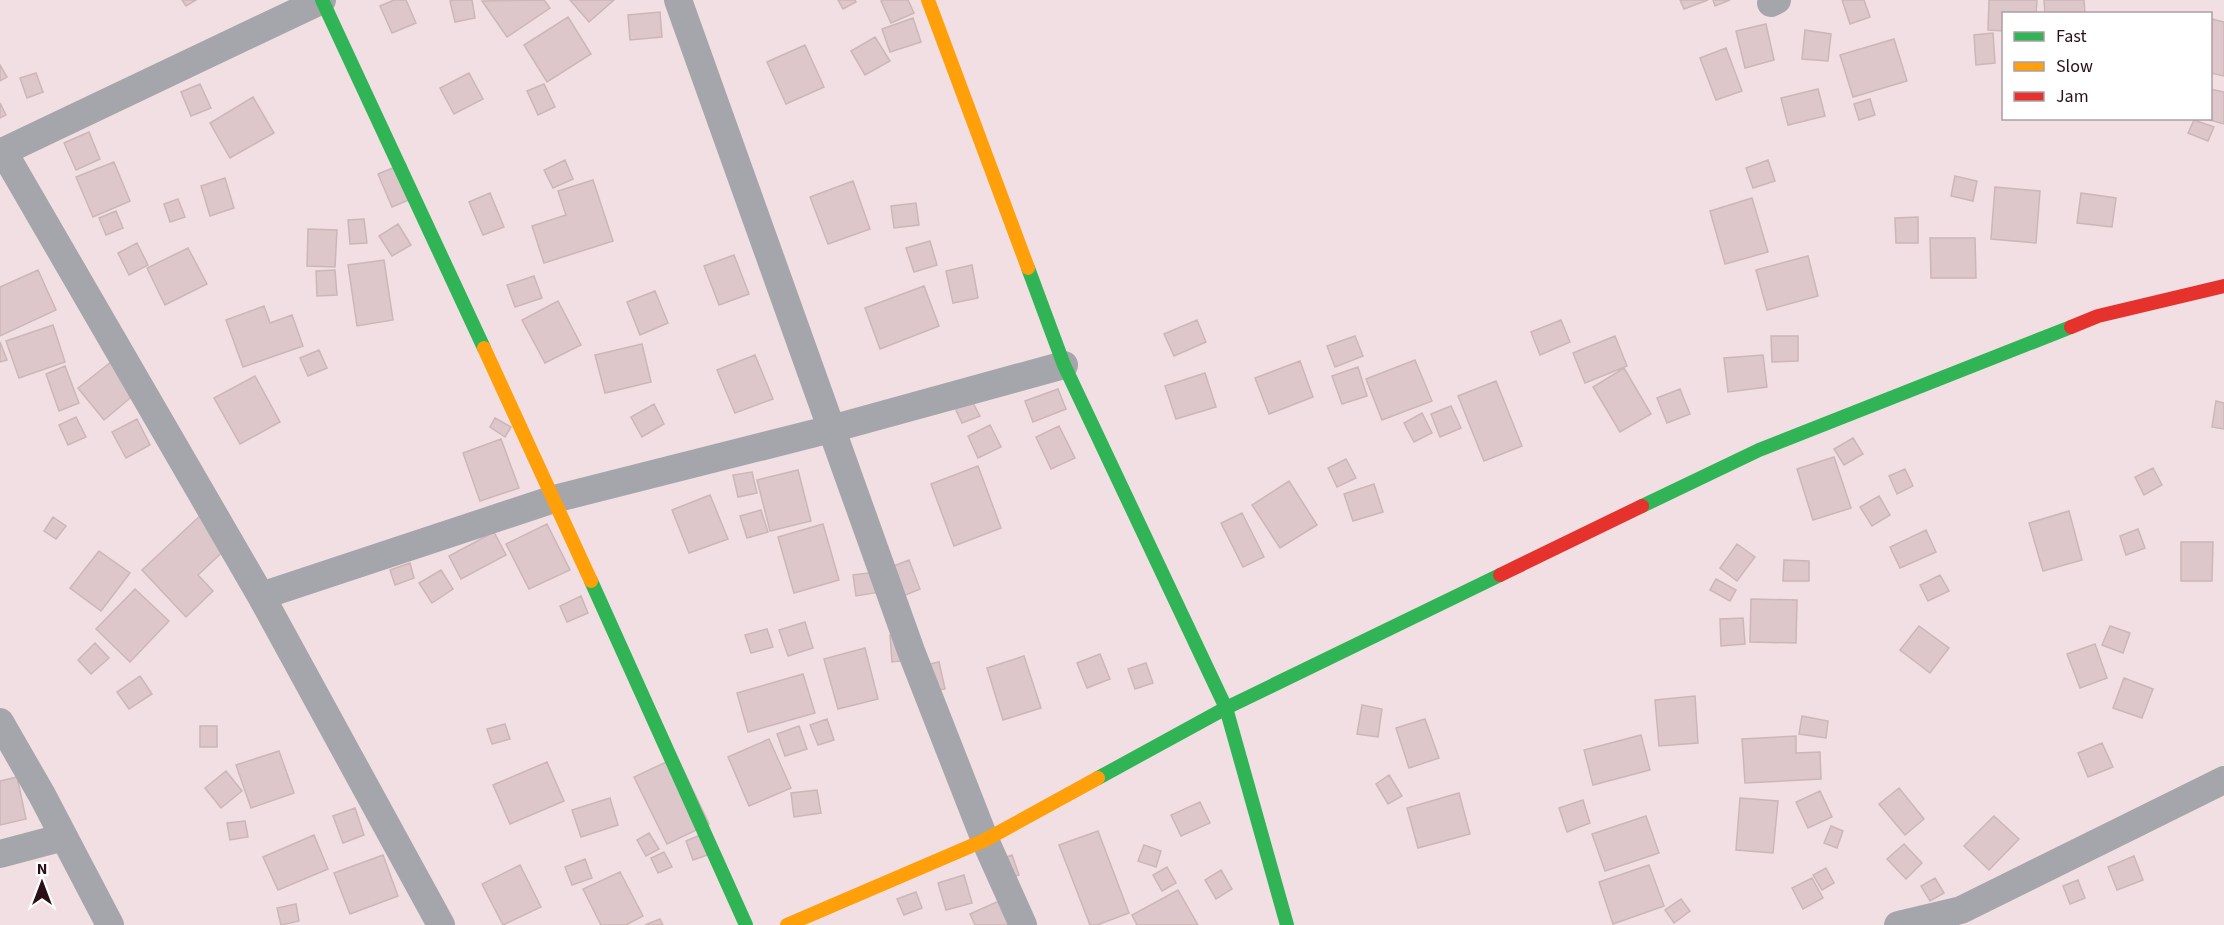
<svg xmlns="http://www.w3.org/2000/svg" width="2224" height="925" font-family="'Source Sans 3',sans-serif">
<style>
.building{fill:#ddc7ca;stroke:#ccb6b7;stroke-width:1.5}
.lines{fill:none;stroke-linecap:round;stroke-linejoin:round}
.street{stroke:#a5a6ac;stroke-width:28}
.fast{stroke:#30b455;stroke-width:14}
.slow{stroke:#ff9f0a;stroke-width:14}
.jam{stroke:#e5322d;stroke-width:14}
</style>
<rect width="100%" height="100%" fill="#f1dfe3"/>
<path class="building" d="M182,0H196L186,6Z
M394,0H406L416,23L392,33L380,6Z
M455,0H472L475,18L455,22L450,1Z
M544,0L550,8L507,37L482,1Z
M570,0H614L589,22Z
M838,0H855L856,2L843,9Z
M883,0H908L914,13L891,23L881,1Z
M1680,0H1708L1684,9Z
M1713,0H1730L1715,6Z
M1842,0H1864L1870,17L1850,24Z
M1989,0H2037L2036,14H2004V31L1988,30Z
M2044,0H2084L2085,14H2045Z
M660,12L662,37L630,40L628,15Z
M568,17L591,54L547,82L524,45Z
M913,18L921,42L890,52L882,29Z
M2212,19L2224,22V76L2210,73Z
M1766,24L1774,60L1745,68L1736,31Z
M1805,30L1831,34L1828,61L1802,59Z
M1993,33L1995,63L1976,65L1974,35Z
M875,37L890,61L865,75L851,51Z
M1894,39L1907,81L1853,97L1840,55Z
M805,45L824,87L786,104L767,62Z
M1726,48L1742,91L1716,100L1700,58Z
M0,65L7,77L0,81Z
M36,73L43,92L27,98L20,78Z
M469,73L483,99L454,114L440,88Z
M200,84L211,108L191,116L181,92Z
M544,84L555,107L538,115L527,91Z
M1818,89L1825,116L1788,125L1781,98Z
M2210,89L2224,92V124L2203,118H2210Z
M253,97L274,133L230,158L210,123Z
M1870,99L1875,115L1859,120L1854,104Z
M0,103L6,115L0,118Z
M2194,120L2214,127L2208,141L2188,133Z
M89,132L100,159L76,170L64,143Z
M565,160L573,179L553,188L544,170Z
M1768,160L1775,181L1753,188L1746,168Z
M114,162L130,201L93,217L76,177Z
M405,163L418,196L392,207L378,174Z
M1955,176L1977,181L1973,201L1951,196Z
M225,178L234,208L210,216L201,186Z
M593,180L613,241L544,263L532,226L566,215L558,191Z
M853,181L870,229L828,244L810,197Z
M1995,187L2040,191L2036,243L1991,239Z
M490,193L504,227L483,235L469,202Z
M2081,193L2116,198L2112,227L2077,223Z
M1752,198L1768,252L1725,264L1710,211Z
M178,199L185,217L170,222L164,204Z
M916,203L919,225L894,228L891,206Z
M116,211L123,228L106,235L99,218Z
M1918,217V243H1896L1895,218Z
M364,219L367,243L350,244L348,220Z
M398,224L411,245L392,256L379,236Z
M308,229L337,230L335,267L307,266Z
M1930,238H1975L1976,278H1931Z
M930,241L937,265L914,272L906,248Z
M137,243L148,265L129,275L118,253Z
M188,248L207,284L165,305L147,268Z
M734,255L749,294L719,305L704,266Z
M1808,256L1818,296L1767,310L1756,270Z
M384,260L393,320L357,326L348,265Z
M972,265L978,298L953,303L946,271Z
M38,270L56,310L0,336V287Z
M335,270L337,295L317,296L316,271Z
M534,276L542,298L515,307L507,285Z
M924,286L939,326L880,349L865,308Z
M655,291L668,323L640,335L627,302Z
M558,301L581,345L545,363L522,320Z
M264,306L270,323L292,315L303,346L243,367L226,320Z
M1197,320L1206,342L1174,356L1164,334Z
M1561,320L1570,342L1540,355L1531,332Z
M53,325L65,362L19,378L6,341Z
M1355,336L1363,356L1335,367L1327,346Z
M1615,336L1627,366L1585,383L1573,353Z
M1771,336H1798V361L1772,362Z
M0,342L7,360L0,362Z
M642,344L651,382L605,393L595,355Z
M319,350L327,368L308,376L300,358Z
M755,355L773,399L735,413L717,370Z
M1763,355L1767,387L1728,392L1724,358Z
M116,358L141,389L104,420L78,388Z
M1415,360L1432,401L1382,420L1366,379Z
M1300,361L1313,397L1269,414L1255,378Z
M65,366L79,403L59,411L46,374Z
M1358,367L1367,396L1342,404L1332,376Z
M1624,368L1651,414L1620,432L1593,387Z
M1205,373L1216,407L1176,419L1165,386Z
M255,376L280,422L240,444L214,398Z
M1496,381L1522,446L1484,461L1458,396Z
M1058,389L1066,409L1033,422L1025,401Z
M1680,389L1690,414L1667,423L1657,398Z
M972,401L980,416L962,423L955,408Z
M2216,401L2224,403V429L2212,427Z
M654,404L664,424L642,437L631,417Z
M1451,406L1461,428L1440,437L1431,414Z
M1422,413L1432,433L1414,442L1404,423Z
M76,417L86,437L68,445L59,425Z
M495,418L511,427L505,437L490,427Z
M137,419L150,445L126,458L112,432Z
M990,425L1001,447L978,458L968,436Z
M1059,426L1075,458L1051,469L1036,437Z
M1853,438L1863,454L1844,465L1834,449Z
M501,439L519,488L480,501L463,453Z
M1834,457L1851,508L1813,520L1797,469Z
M1346,459L1356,478L1337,487L1328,468Z
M978,466L1001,528L954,546L931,484Z
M2153,468L2162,485L2144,495L2135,477Z
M1905,469L1913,486L1897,494L1889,476Z
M798,470L811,521L770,531L757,480Z
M752,472L757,493L738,497L733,475Z
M1289,481L1317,525L1280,548L1252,505Z
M1374,484L1383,512L1353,521L1344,494Z
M710,495L728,539L689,553L672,510Z
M1879,496L1890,515L1872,526L1860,507Z
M761,510L768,532L747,538L740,516Z
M2069,511L2082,560L2043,571L2029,523Z
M1242,513L1264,557L1243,567L1221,523Z
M202,514L231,544L198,575L213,591L186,617L142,570Z
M53,517L66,526L56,539L44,531Z
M547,524L570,570L529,589L506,544Z
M823,524L839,580L794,593L778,537Z
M2138,529L2145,548L2126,555L2120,536Z
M1926,530L1936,552L1900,568L1890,547Z
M494,532L506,555L461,579L449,556Z
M2181,542H2213L2212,581H2181Z
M1737,544L1755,557L1737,581L1720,568Z
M99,551L130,573L101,611L70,588Z
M909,560L920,589L898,598L886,569Z
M1784,560L1809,561V581H1783Z
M410,563L414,578L395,585L390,570Z
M441,570L453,589L432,603L419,583Z
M877,572L880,592L856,596L853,575Z
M1940,575L1949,591L1928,601L1920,585Z
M1716,579L1736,590L1730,601L1710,590Z
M135,589L169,621L130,662L96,629Z
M581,596L588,613L567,622L560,606Z
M1751,599L1797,600L1796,643L1750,642Z
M1743,618L1745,644L1721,646L1720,619Z
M805,622L813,648L788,656L779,630Z
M1919,626L1949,648L1930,673L1900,650Z
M2110,626L2130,633L2123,653L2102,645Z
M767,629L773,647L751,653L745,635Z
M914,632L916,659L892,662L890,635Z
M95,643L109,658L91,674L78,660Z
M2095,644L2107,678L2080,688L2067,654Z
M865,648L878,699L838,709L824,659Z
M1100,654L1110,679L1087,688L1077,663Z
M1024,656L1041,708L1003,720L987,668Z
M939,662L945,689L923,693L917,667Z
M1146,663L1153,683L1135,689L1128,669Z
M803,674L815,713L748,732L737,693Z
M140,676L152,694L129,709L117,692Z
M2124,678L2153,689L2142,718L2113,708Z
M1695,696L1698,743L1659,746L1655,700Z
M1362,705L1382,709L1378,737L1357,734Z
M1802,716L1828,721L1826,738L1799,734Z
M827,719L834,740L818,745L810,725Z
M1425,719L1439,758L1409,768L1396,728Z
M505,724L510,739L492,744L487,729Z
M200,726H217V747H200Z
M799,726L807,749L785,756L777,734Z
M1641,735L1650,770L1593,785L1584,750Z
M1796,736V753L1820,752L1821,779L1745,783L1742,739Z
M769,739L791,788L749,806L728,757Z
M2102,743L2113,767L2088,777L2078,753Z
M279,751L294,793L251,808L236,765Z
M677,757L709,824L667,844L634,777Z
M547,762L564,801L510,824L493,785Z
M226,771L242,791L221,808L205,788Z
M1389,775L1402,796L1388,804L1376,784Z
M17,777L26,819L0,825V781Z
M1899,788L1924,819L1905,835L1879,804Z
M817,790L821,813L794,817L791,793Z
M1820,791L1832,817L1808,828L1796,802Z
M1459,793L1470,834L1418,848L1407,808Z
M610,798L618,825L581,837L572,810Z
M1740,798L1778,801L1773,853L1736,850Z
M1583,800L1590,823L1567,832L1559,808Z
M1200,802L1210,823L1181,836L1171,815Z
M355,808L364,835L343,843L333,816Z
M1646,816L1659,853L1605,871L1592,834Z
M1994,816L2019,839L1989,870L1964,846Z
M245,821L248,837L230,840L227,823Z
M1831,826L1843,831L1837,848L1824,843Z
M1098,831L1129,913L1097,925H1090L1059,845Z
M649,833L659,849L646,856L637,840Z
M705,833L713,853L693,860L686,841Z
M314,835L328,869L278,890L263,857Z
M1904,844L1922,863L1906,879L1887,859Z
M1144,845L1161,851L1156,867L1138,861Z
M664,852L672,867L658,873L651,858Z
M383,855L398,896L350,914L334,873Z
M1012,855L1019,875L1002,881L994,862Z
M2134,856L2143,880L2117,890L2108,867Z
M585,859L592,878L572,885L565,867Z
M520,865L541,907L503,925L482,884Z
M1649,865L1664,906L1613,924L1599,882Z
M1167,867L1176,883L1162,891L1153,875Z
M1826,868L1834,883L1822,890L1813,875Z
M1221,870L1232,889L1216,899L1205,880Z
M620,872L643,916L626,925H601L583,889Z
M964,875L972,903L946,910L938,883Z
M1812,878L1823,898L1803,909L1792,888Z
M1935,878L1944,893L1930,901L1921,886Z
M2078,880L2085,898L2070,904L2063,886Z
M1178,890L1198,925H1137L1132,915Z
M916,892L922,908L904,915L897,899Z
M1019,892L1033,925H975L970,914Z
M1681,899L1690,911L1674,923L1665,910Z
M296,904L299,921L281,925L277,908Z
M660,919L663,925H645Z"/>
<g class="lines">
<path class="street" d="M678,0L911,651L985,840L1023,925
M1771,3L1777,0
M3,151L261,596L441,925
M0,153L322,0
M261,596L554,499L831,429L1064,365
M0,722L42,795L110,925
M0,854L64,837
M1898,925L1961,910L2224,780"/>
<path class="fast" d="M322,0L484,348
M1028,268L1064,365L1226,708L1287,925
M1642,506L1759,450L2071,327
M591,581L746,925
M1098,778L1226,708L1500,575"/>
<path class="slow" d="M928,0L1028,268
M484,348L591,581
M787,925L985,840L1098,778"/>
<path class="jam" d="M2071,327L2098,316L2224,286
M1500,575L1642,506"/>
</g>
<rect x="2002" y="12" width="210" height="108" fill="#ffffff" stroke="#aa9fa2" stroke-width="1.5"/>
<rect x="2014" y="32" width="30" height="9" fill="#30b455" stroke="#aa9fa2" stroke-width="1.5"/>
<text x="2056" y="42" font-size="18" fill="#2b0f17">Fast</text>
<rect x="2014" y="62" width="30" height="9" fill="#ff9f0a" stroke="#aa9fa2" stroke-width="1.5"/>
<text x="2056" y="72" font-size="18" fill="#2b0f17">Slow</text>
<rect x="2014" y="92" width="30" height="9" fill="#e5322d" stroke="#aa9fa2" stroke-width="1.5"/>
<text x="2056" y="102" font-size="18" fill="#2b0f17">Jam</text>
<g transform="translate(42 883)" stroke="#ffffff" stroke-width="4.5" paint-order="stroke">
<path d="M0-4.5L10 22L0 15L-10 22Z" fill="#2b0f17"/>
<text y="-9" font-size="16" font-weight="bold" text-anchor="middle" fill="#2b0f17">N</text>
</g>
</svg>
